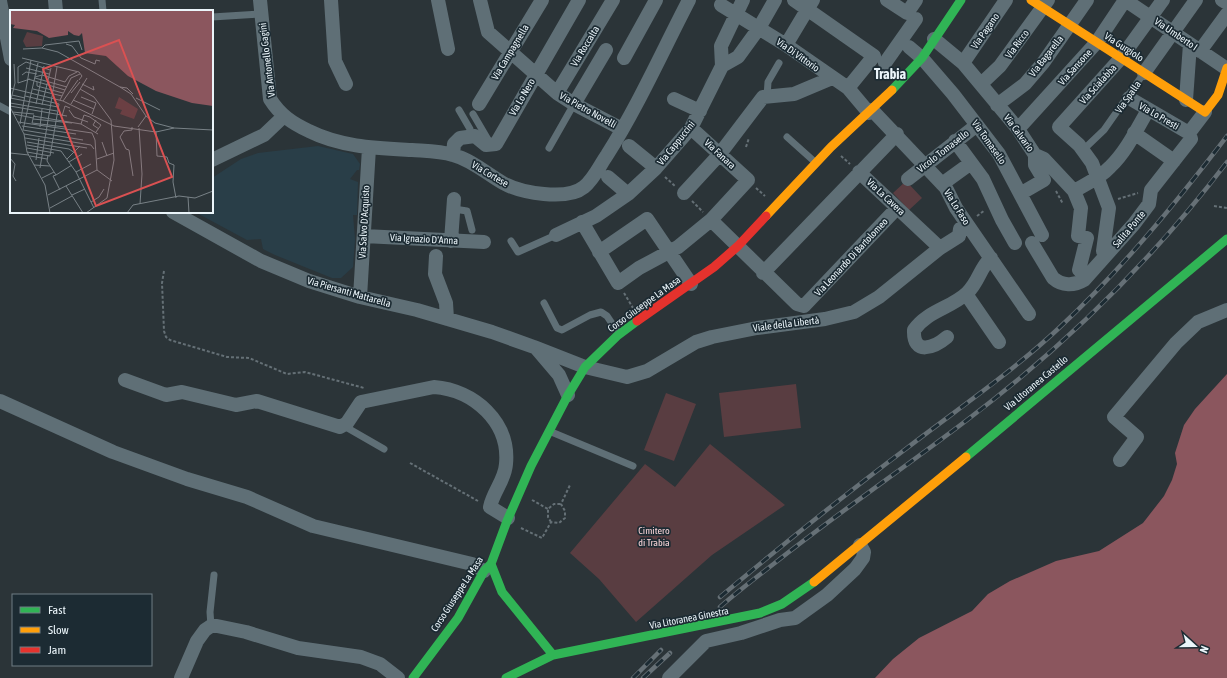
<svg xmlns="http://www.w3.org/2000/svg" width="1227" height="678" font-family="'Asap Condensed',sans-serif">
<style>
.built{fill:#293e48}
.green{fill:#593d41}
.water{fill:#8b565e}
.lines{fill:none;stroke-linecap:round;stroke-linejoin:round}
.path{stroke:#657076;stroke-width:2;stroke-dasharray:3 2;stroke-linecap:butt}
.lane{stroke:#5f6f76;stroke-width:7}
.street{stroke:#5f6f76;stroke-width:14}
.fast{stroke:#30b455;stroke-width:9}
.slow{stroke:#ff9f0a;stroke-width:9}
.jam{stroke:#e5322d;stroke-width:9}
.rail-casing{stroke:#667076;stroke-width:4.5}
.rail{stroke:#1c2b33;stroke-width:3;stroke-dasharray:9;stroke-linecap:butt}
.labels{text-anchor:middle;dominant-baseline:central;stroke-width:3.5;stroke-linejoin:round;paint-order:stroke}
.street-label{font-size:10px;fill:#ebf5fa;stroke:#1c2b33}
.park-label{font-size:10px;fill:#f9d3d7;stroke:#1c2b33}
.district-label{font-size:14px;font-weight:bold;fill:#ebf5fa;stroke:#1c2b33}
.inset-road{fill:none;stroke:#788186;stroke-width:1}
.view{fill:#da5152;fill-opacity:0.15;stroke:#da5152;stroke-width:2}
.inset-edge{fill:none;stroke:#ebf5fa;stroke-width:2}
</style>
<rect width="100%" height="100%" fill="#2b3438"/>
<path class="built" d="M318,146L353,154L360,164L359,170H357L350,179L358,182L357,215H353L355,239L353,267L341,278H332L275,255L263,249L261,239L247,240L195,212H212V178L241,159L258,153Z"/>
<path class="green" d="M906,181L922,198L909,210L893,193Z
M796,384L801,428L724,437L719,393Z
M666,393L696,404L674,461L644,450Z
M710,444L785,505L712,555L636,622L599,579L570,553L645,464L675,487Z"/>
<path class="water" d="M1227,374V678H875L893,659L919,638L972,611L988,594L1010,581L1056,561L1099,551L1143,523L1164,496L1172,480L1177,464L1175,453L1184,425L1195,409Z"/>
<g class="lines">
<path class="path" d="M746,147L749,138
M841,156L850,164
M665,177L675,186
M756,188L765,196
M1056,191L1063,204
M1118,199L1138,193
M692,201L703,212
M1214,206L1227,208
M977,216L985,210
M164,271L162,283L164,331L166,337L170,340L227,357L249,358L287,374L305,372L364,388
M624,293L633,308
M410,463L478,501
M532,500L548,509
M551,522L548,517V509L554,504H561
M521,528L542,538L551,522L559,523L565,518V511L561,504L570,485"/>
<path class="lane" d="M102,0L103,11
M212,17L262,14
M767,97L768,82L779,63
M0,106L11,112
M459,110L470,129V135
M473,114L490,143
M787,137L816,163
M549,148L574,104
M1083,150L1104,130L1144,73
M454,209L467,211L472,230
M511,241L518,252L556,235
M544,303L557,328L562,330L590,315L601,312L607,316L619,334
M344,426L384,449
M549,431L633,466
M211,626L210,612L214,575"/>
<path class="street" d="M55,0L56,11
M260,0L270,99C280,115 292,123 309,131C341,147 376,148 412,150C425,151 440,151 453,155C472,160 487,174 503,183C521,193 567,201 584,187C594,179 600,165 607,155C638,106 662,52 689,0
M331,0L335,61L346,84
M438,0L448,49
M480,0L488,32L557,93L574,104L622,129
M794,0L874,56L848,88
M887,0L907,13L916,0
M1125,0L1227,69
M1222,0L1227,3
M0,1L11,59
M721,5L786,45L848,88L869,113
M934,39L963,63L1018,129L1035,155L1044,159L1074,191L1081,208L1078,236L1087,238L1079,270
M786,45L813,0
M909,47L922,58L953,94L999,154L1042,235
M1200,51L1227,14
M624,58L656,0
M885,63L916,19
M963,63L1006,0
M722,66L721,46L743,0
M1144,73L1196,0
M981,84L1000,66L1048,0
M557,93L613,0
M1129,98L1189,133
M674,99L700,111
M1186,100L1190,44
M479,104L542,0
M574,104L606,50
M997,105L1025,84L1043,63L1087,0
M872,110L946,188L956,208L1029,314
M1018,129L1097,42L1125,0
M1134,133L1174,161
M955,141L983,179L1002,220L1015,243
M629,146L656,168
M453,155L454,144L460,138L475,136L486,145L496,144L579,0
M212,160L264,135L284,116
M859,172L940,248
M608,177L628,194
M908,179L977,125
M942,184L971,163
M1025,191L1044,180L1035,165V155
M1074,191C1086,184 1100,178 1110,167C1126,152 1137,129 1148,110
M684,193L719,155L763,97L794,94L832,78
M173,212L261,261L309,281L360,297L417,310L492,332L534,347L585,367L627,377L647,371L696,342L712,337L757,328L825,319L854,312L879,297L940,248L959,236L960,229L966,224
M711,220L797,304L804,306L897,208
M582,222L618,283L639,268L678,247L711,220L748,180L691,128
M556,235L596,216L628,194L656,168L691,128L722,66L738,57L759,28L775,0
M364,236L484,242
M451,241L454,199
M1032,243L1053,278C1062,286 1074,286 1084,280L1134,224L1149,204L1151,190L1191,139L1189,133L1205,112
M599,252L647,219L691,284
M1107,254L1103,251L1109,208L1092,163L1079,145L1059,127L1121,58L1163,0
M436,256L435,274L446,303L447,319
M763,273L897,134
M966,294L999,342
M360,297L369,148
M947,337C934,348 913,356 914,330C927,311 951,308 967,293C979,282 980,267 991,258
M536,348L559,375L568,395
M125,380L166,395L182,392L236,405L257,401L340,427L347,423L361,402L434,387C474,390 510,422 506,464C505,480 493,492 490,507L508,518
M0,401L113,452L187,479L247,497L313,526L472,564L484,571
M1120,460L1137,437L1114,417L1176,343L1198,322L1227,310
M181,678L197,641L205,630L211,626H217L246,632L298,648L361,657L380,664L398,678
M669,678L706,641L741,633L780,620L795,618L827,595L855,569L863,558L864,552L860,545"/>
<path class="fast" d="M892,90L922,58L961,0
M966,457L1227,239
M491,564L502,592L553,655
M413,678L458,618L484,571L491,564L507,521L531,466L568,395L585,367L617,336L637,321
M506,678L553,655L760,613L782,604L814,582"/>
<path class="slow" d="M1031,0L1205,112L1218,95L1227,68
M766,216L831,147L892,90
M814,582L966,457"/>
<path class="jam" d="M637,321L714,267L738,246L766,216"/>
<defs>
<path id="rail" d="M720,597C781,546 843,496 907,448C958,409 1012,372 1059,328C1122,269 1175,204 1227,136
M720,607C738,591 757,577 776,562C838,513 904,468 967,420C1064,347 1153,259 1227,162
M633,678L661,650
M643,678L670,653"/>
</defs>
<use href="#rail" class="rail-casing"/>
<use href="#rail" class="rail"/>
</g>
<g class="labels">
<g class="street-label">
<text transform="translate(985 31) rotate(-55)">Via Pagano</text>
<text transform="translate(1176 34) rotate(34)">Via Umberto I</text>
<text transform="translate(1017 44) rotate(-54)">Via Ricco</text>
<text transform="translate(585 46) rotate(-59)">Via Roccalta</text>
<text transform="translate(1124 47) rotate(33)">Via Gurgiolo</text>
<text transform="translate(510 52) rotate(-59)">Via Campagnella</text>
<text transform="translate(798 55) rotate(35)">Via Di Vittorio</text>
<text transform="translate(1046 56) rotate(-52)">Via Bagarella</text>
<text transform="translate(267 60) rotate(-97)">Via Antonello Gagini</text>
<text transform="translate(1075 67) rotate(-48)">Via Sansone</text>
<text transform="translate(1098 84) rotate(-48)">Via Scialabba</text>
<text transform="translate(522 97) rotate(-60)">Via Lo Nero</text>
<text transform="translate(1128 97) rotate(-55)">Via Spalla</text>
<text transform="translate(588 110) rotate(29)">Via Pietro Novelli</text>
<text transform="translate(1159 116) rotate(30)">Via Lo Presti</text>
<text transform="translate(1019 133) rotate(54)">Via Calvario</text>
<text transform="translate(989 142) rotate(55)">Via Tomasello</text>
<text transform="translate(676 143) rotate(-51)">Via Cappuccini</text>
<text transform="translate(943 151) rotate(-38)">Vicolo Tomasello</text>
<text transform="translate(720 154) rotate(43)">Via Fanara</text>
<text transform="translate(490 174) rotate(30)">Via Cortese</text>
<text transform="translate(886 197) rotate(43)">Via La Cavera</text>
<text transform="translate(957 207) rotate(58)">Via Lo Faso</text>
<text transform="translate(364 222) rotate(-87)">Via Salvo D'Acquisto</text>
<text transform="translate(1129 229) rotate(-50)">Salita Ponte</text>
<text transform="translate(424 239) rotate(3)">Via Ignazio D'Anna</text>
<text transform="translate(851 257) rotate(-47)">Via Leonardo Di Bartolomeo</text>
<text transform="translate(349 292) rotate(16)">Via Piersanti Mattarella</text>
<text transform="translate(644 304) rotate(-36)">Corso Giuseppe La Masa</text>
<text transform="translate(786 324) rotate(-7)">Viale della Libertà</text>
<text transform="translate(1036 383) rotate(-40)">Via Litoranea Castello</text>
<text transform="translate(457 594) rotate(-57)">Corso Giuseppe La Masa</text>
<text transform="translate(689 618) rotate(-11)">Via Litoranea Ginestra</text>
</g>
<g class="park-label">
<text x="654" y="530">Cimitero<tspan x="654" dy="12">di Trabia</tspan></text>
</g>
<g class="district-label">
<text x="890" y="74">Trabia</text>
</g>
</g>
<g transform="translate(10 10)">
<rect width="203" height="203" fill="#2b3438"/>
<path d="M17,22L33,26L32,36L16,37L13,31ZM109,87L128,99L124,109L110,104L112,100L105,98Z" fill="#593d41"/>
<path d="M0,0H203V96L182,93L146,81L118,66L96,46L75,43L72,23L69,26L64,25L58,21V25L39,28L27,21L3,18L5,15L0,14Z" fill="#8b565e"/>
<path class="inset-road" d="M56,34L62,36L71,48L85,54L86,50L90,51M32,38L35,35L69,31L72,40M13,39L32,38L48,42L110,77L121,84L136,106L145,113L164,118L203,120M12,48L69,62L72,66L69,70M28,53L13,120L73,130M16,58L39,64M12,65L16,62L27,64M25,67L32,65L55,72L59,66L67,62M25,68L57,77M18,69L55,80M27,72V76L53,83M8,73V57L16,52L40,60M8,73L20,69M72,74L84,80L83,76M110,77L117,78L123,84M0,78L53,91L104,116L146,122L164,118M23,79L52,86M70,79L84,87L101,110L104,150L97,188L76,203M61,83L70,72M2,85L15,88M15,86L49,94L40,146L17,142M71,87L86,93L82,104M0,88L48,97M126,88L150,100M1,89L5,73L4,54M50,90L61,68L70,64M63,90L84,99M53,91L68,70M0,93L47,101M26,94L34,56M61,94L77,68M32,95L41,58M0,96L57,106M0,97L14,124L17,142L35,175L40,203M59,100L64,107L78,112M2,102L24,104M4,104L23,108M24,105L22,113L55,117M23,106L71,114L88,124M52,106L55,96L60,98M23,109L62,113M86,110L83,115L89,119M8,112L82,123L85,130L87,160M10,114L21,50M71,114L74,105L80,107L91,115L86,122M12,116L66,124M30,117L32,99M122,117V120L114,121L110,127L116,139L119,140L123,166M128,117L136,106M129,118L132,164L130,194M146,121L147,146L157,147L159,153L164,155L163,172L166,188M14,124L81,135L84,139M15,128L77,138M17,132L59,139L65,143M92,132L97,146M17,135L51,141M17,138L44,143M51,141L66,162L84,198M0,143L19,145M38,145L37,151L46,165L43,166L50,180M20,146L37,149M0,148L5,154L3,166L6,171M57,149L70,136M87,149L104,143M26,150L29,128M59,152L72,144M24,155L40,156M30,158L47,57M87,160L102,171M66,162L81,154M46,165L62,155M32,168L44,162M56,176L73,203M38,185L87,160M62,185L75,179M178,187L179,203M81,192L89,187L94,179M40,198L62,186M117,203L123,195L169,186L185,188L203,181"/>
<path class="view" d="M109,30L162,167L86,196L33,59Z"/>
<rect width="203" height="203" class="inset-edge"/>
</g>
<rect x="12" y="594" width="140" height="72" fill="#1c2b33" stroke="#6f7c83"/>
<rect x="20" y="607" width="20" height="6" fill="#30b455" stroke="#6f7c83"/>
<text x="48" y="614" font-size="12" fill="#ebf5fa">Fast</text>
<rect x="20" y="627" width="20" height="6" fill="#ff9f0a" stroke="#6f7c83"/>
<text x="48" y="634" font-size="12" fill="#ebf5fa">Slow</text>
<rect x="20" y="647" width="20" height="6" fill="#e5322d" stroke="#6f7c83"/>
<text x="48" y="654" font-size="12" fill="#ebf5fa">Jam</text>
<g transform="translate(1195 646) rotate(111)" stroke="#1c2b33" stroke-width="3" paint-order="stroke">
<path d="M0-3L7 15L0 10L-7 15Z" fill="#ebf5fa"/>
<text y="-6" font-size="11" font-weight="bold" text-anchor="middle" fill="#ebf5fa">N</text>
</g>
</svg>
